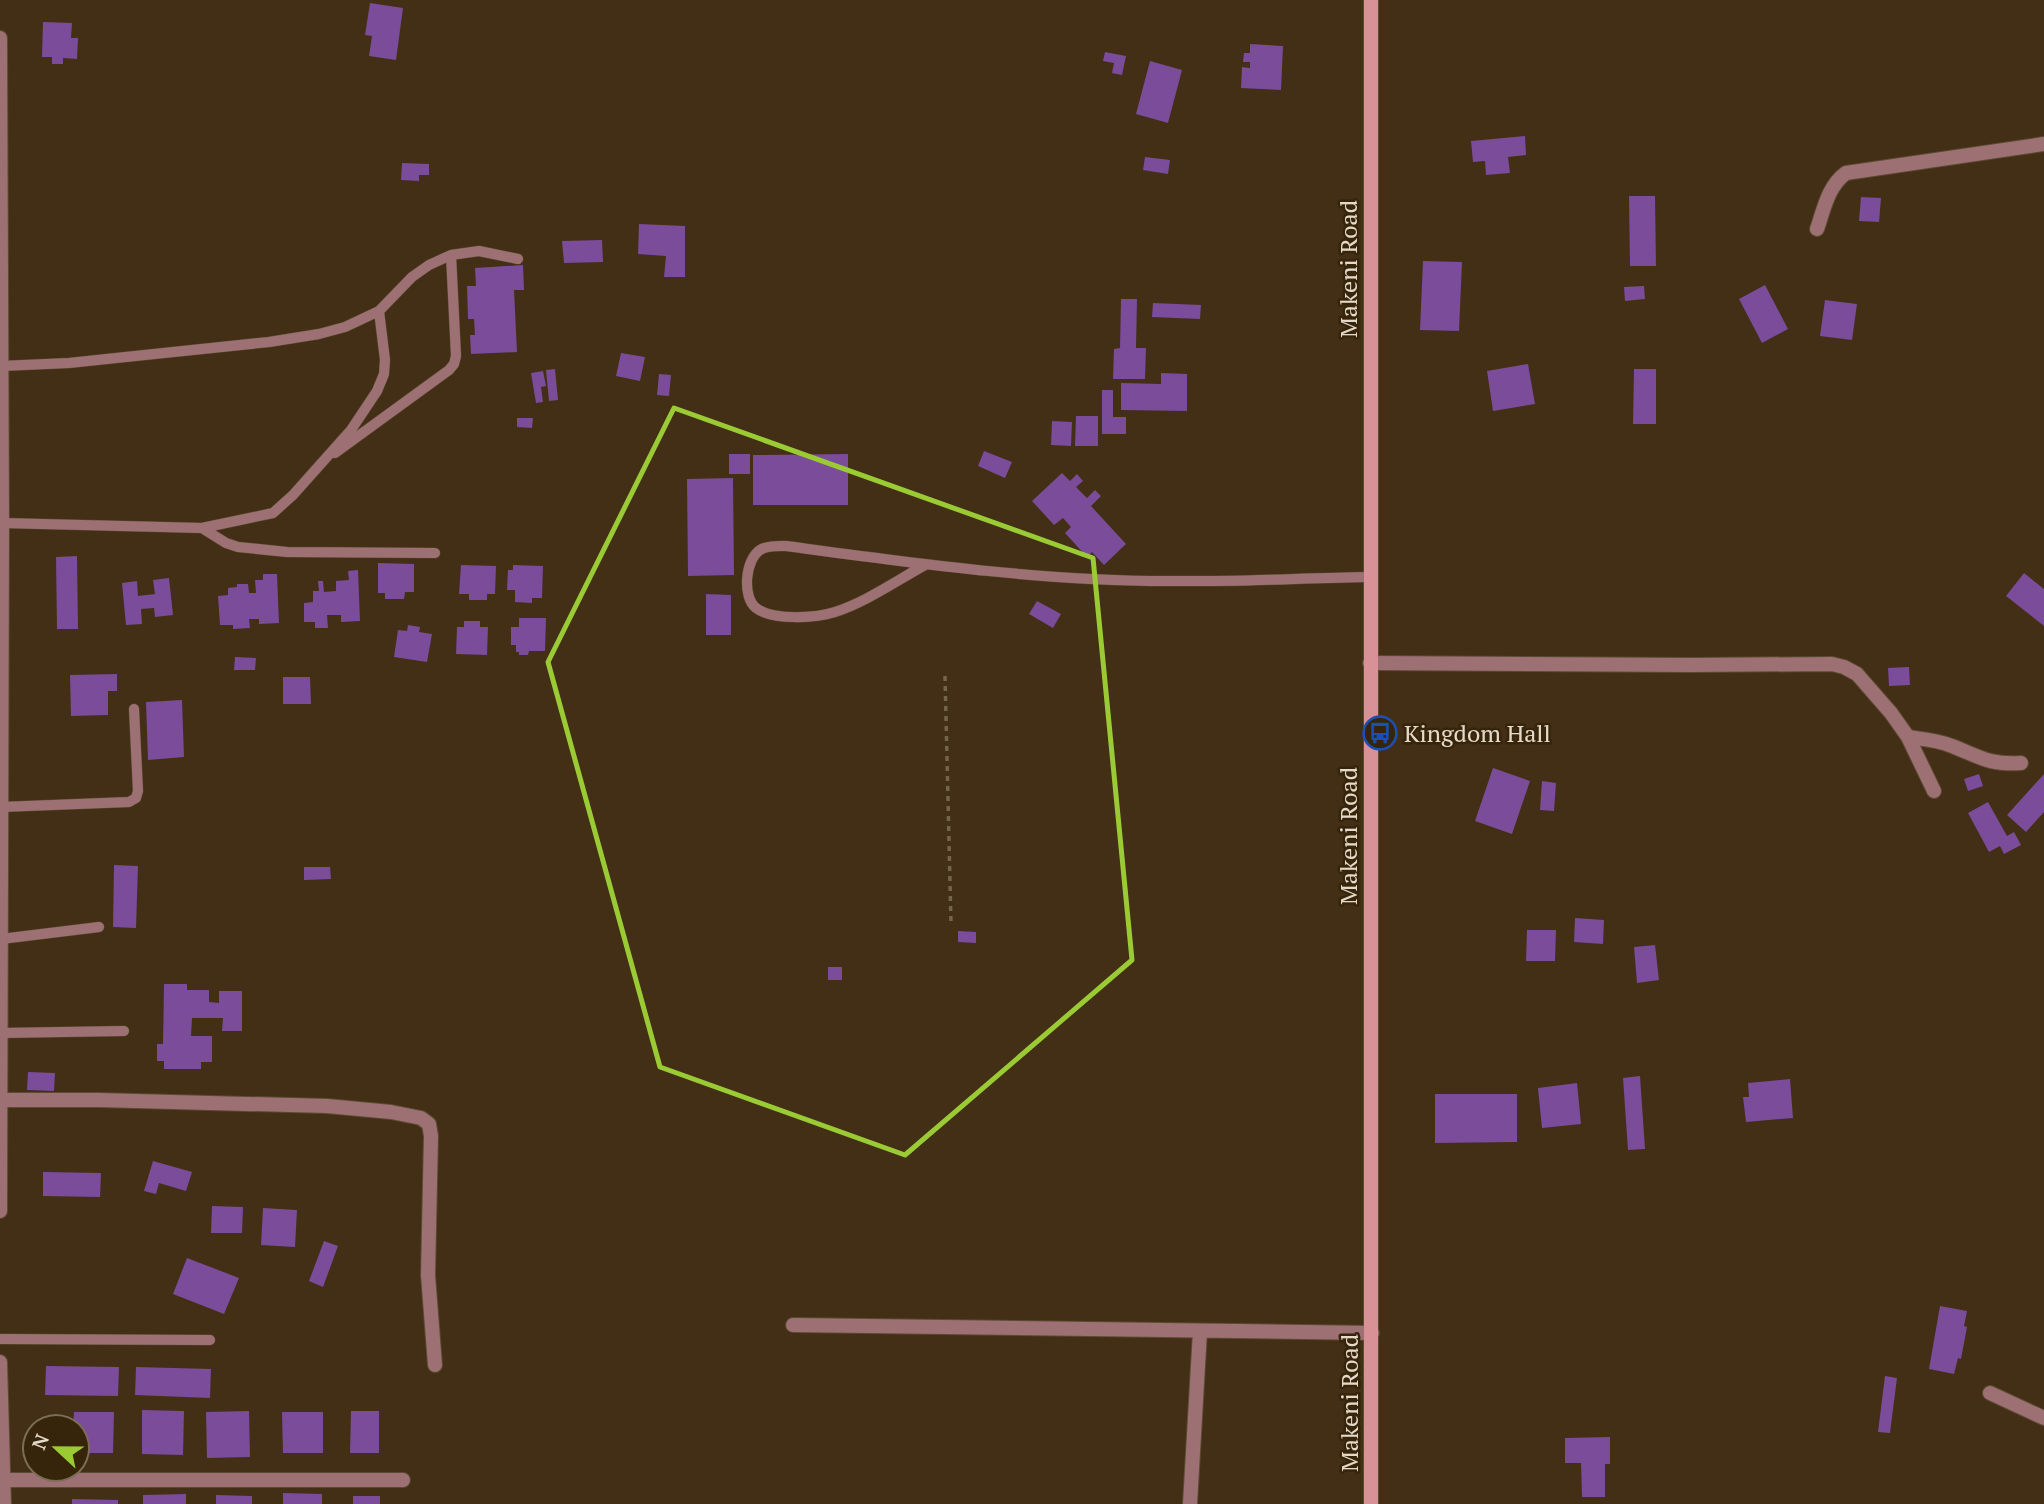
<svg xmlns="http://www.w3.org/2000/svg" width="2044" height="1504" font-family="'PT Serif',serif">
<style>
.building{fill:#7a4c9a}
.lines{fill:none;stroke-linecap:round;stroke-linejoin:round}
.service-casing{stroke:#5c4a32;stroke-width:11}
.minor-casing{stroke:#5c4a32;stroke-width:16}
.secondary-casing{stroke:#5c4a32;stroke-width:16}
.path{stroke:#75644d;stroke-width:3.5;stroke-dasharray:5 5;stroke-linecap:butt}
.service{stroke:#9d7074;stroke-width:10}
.minor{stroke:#9d7074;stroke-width:14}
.secondary{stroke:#d99198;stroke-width:14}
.marked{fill:none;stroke:#9acb34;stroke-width:5;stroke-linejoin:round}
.labels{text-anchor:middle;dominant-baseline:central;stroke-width:5;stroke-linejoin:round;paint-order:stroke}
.street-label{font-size:24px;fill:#e5d9ca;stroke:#37250b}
.poi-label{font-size:24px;fill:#e5d9ca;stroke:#37250b;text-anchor:start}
</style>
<rect width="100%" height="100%" fill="#422f15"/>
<path class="building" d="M370,3L403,8L396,60L369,56L372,36L365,35Z
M43,22L72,23L71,38H78L77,59L63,58V64H52V57H42Z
M1250,44L1283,46L1281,90L1241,88L1242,67L1250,68V62H1243L1244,53H1250Z
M1105,52L1126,56L1122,75L1112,73L1114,63L1103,61Z
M1150,61L1182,70L1168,123L1136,114Z
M1525,136L1526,155L1508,157L1510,173L1486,175L1485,161L1473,162L1471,141Z
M1145,157L1170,160L1168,174L1143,170Z
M402,163L429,164V175H419V181L401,180Z
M1629,196H1655L1656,266H1630Z
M1861,197L1881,198L1879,222L1859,221Z
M639,224L685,226V277H664L666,256L638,254Z
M602,240L603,262L564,263L562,241Z
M1423,261L1462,262L1459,331L1420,330Z
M523,265L524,290H514L517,352L471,354L470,335H475L474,319H468L467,286H476L475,268Z
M1765,285L1788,329L1762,343L1739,299Z
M1644,286L1645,299L1625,301L1624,287Z
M1121,299H1137L1136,348H1146L1145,379H1113L1114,349L1120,348Z
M1825,300L1857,304L1852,340L1820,336Z
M1153,303L1201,305L1200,319L1152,317Z
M621,353L645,357L640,381L616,376Z
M1528,364L1535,404L1493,411L1487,371Z
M555,369L558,400L549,401L546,370Z
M1634,369H1656V424H1633Z
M543,371L546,386L541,387L543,402L536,403L531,373Z
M1161,373L1187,374V411L1121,410V383L1161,384Z
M659,374L671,375L669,396L657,395Z
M1102,390H1113V417H1126V434H1102Z
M1076,416H1098V446H1075Z
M517,418H533L532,428L517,427Z
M1052,421L1072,422L1071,446L1051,445Z
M984,451L1012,462L1005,478L978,466Z
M729,454H750V474H729Z
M848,454V505H753V455Z
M1062,473L1070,481L1077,474L1083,481L1076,487L1087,498L1095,490L1101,496L1091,506L1126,544L1104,565L1092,552L1087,557L1065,533L1071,527L1063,518L1054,525L1032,501Z
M733,478L734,575L688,576L687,479Z
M77,556L78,629H57L56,557Z
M378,563L414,564V592H405L404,599H385V593H378Z
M461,565L496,566L495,594H487V600H469V594H459Z
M513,565L543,566L542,598H532V603L515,602V590H507L508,570H513Z
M358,570L360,621L341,622V615H327L328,628H315V622H304V603L313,602V591H319L318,581H323L324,592L336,591V581L349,580L348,571Z
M2024,573L2044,589V626L2006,596Z
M263,574H277L279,623L259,624V619H249L250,628L233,629V625H220L218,596L228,595V588L237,587V584H248L249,593H256L255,580H263Z
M169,578L173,615L155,617L154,608L141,609L142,624L126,625L122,583L137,581L138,596L155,594L153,580Z
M706,594L731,595V635H706Z
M1037,601L1061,614L1053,628L1029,614Z
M519,618H546L545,651H529L528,655H519V652H516V645H511V627H519Z
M464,621H480V627H488L487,655L456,654L457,627H464Z
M408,625L420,627L419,632L432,634L427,662L394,657L398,630L407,631Z
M235,657L256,658L255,670H234Z
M1909,667L1910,685L1889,686L1888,668Z
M117,674V691H108V715L71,716L70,675Z
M283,677H310L311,704H283Z
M182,700L184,757L148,760L146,702Z
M1493,768L1530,781L1512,834L1475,821Z
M1979,774L1983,786L1968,791L1964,779Z
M2044,774V812L2026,832L2007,815Z
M1542,781L1556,783L1554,811L1540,810Z
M1988,802L2007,836L2014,832L2021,845L2004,854L2000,846L1989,852L1968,813Z
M114,865L138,866L136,928L113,927Z
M304,867H330L331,879L304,880Z
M1575,918L1604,920L1603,944L1574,942Z
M1527,930H1556L1555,961H1526Z
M958,931L976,932V943L958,942Z
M1655,945L1659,980L1637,983L1634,947Z
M828,967H842V980H828Z
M164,984H187V990H209V1002L219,1003V991H242V1031H222L223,1018H192L191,1036H212V1062H201V1069H164V1061H157V1044H163Z
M28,1072L55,1073L54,1091L27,1090Z
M1640,1076L1645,1149L1628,1150L1623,1078Z
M1790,1079L1793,1118L1746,1122L1743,1097H1749L1748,1083Z
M1577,1083L1581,1124L1542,1128L1538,1088Z
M1435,1094H1517V1142L1435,1143Z
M153,1161L192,1172L186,1191L159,1183L156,1194L144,1191Z
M43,1172L101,1173L100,1197L43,1196Z
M212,1206L243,1207L242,1233H211Z
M263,1208L297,1210L295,1247L261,1245Z
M324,1241L338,1246L323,1287L309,1281Z
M187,1258L239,1278L224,1314L173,1294Z
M1940,1306L1967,1311L1964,1326L1967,1327L1961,1359L1958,1358L1954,1374L1929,1369Z
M46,1366L119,1367L118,1396L45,1395Z
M136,1367L211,1369L210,1398L135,1395Z
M1885,1376L1897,1378L1890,1433L1878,1432Z
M142,1410L184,1411L183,1455L142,1454Z
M249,1411L250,1457L207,1458L206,1412Z
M351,1411H379V1453H350Z
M74,1412H114L113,1453H77V1427H73Z
M282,1412H323V1453H283Z
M1610,1437V1464H1605V1497H1582L1581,1463H1565V1438Z
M283,1493L322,1494V1504H283Z
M186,1494V1504H143V1495Z
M216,1495L252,1496V1504H216Z
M353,1496H380V1504H353Z
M72,1499L118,1500V1504H72Z"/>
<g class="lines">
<defs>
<path id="service" d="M1,366L69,363L135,356L269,342L319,334L345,327L379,311L412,277L429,265L451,255L479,251L518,259
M335,453L449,370L454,364L456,356L451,255
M2,523L202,528L273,513L293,495L351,430L377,391L384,374L385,360L379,311
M202,528L226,543L238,547L287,552L435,553
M925,565C896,581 866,602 835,612C816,618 773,621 756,608C742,597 745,560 760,550C767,545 779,546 786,546C913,563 1040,581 1168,581C1235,582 1303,578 1370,577
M1,807L129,802L136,798L138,791L134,709
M1,939L99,927
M1,1033L124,1031
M0,1339L210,1340"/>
<path id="minor" d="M0,38L2,523L0,1211
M1817,229C1824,209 1828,186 1846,173L2044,144
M1370,663L1691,665L1832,664L1844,667L1857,674L1891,713L1908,737L1934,791
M1908,737C1922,739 1938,740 1952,746C1980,757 1989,765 2021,763
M1,1100H99L327,1106L391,1112L421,1118L429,1124L431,1136L428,1275L435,1365
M793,1325L1372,1333
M0,1362L4,1504
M1990,1393L2044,1418
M4,1480H403
M1190,1504L1200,1331"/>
<path id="secondary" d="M1371,1504V0"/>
</defs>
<use href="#service" class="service-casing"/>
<use href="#minor" class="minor-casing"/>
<use href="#secondary" class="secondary-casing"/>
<path class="path" d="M945,676L951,923"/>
<use href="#service" class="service"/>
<use href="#minor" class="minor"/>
<use href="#secondary" class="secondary"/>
</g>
<path class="marked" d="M674,408L1093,558L1132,960L905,1155L660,1067L548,662Z"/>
<defs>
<symbol id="bus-ring" viewBox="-11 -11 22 22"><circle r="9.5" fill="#37250b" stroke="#1a4fb4" stroke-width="1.5"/><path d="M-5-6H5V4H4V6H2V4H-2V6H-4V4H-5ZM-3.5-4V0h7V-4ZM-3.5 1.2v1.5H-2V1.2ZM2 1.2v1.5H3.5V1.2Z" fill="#1a4fb4"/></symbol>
</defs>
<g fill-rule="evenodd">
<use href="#bus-ring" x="1361" y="714" width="38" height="38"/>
</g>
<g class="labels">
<g class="street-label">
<text transform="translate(1348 269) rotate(-90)">Makeni Road</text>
<text transform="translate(1348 836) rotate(-90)">Makeni Road</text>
<text transform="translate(1349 1403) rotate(-90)">Makeni Road</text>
</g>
<g class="poi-label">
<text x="1404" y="733">Kingdom Hall</text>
</g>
</g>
<g transform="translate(56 1448) rotate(292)"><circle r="33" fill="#37250b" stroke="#7d6d57" stroke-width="2"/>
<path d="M0-5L12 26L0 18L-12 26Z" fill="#9acb34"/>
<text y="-10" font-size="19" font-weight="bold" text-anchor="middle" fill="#e5d9ca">N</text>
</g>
</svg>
